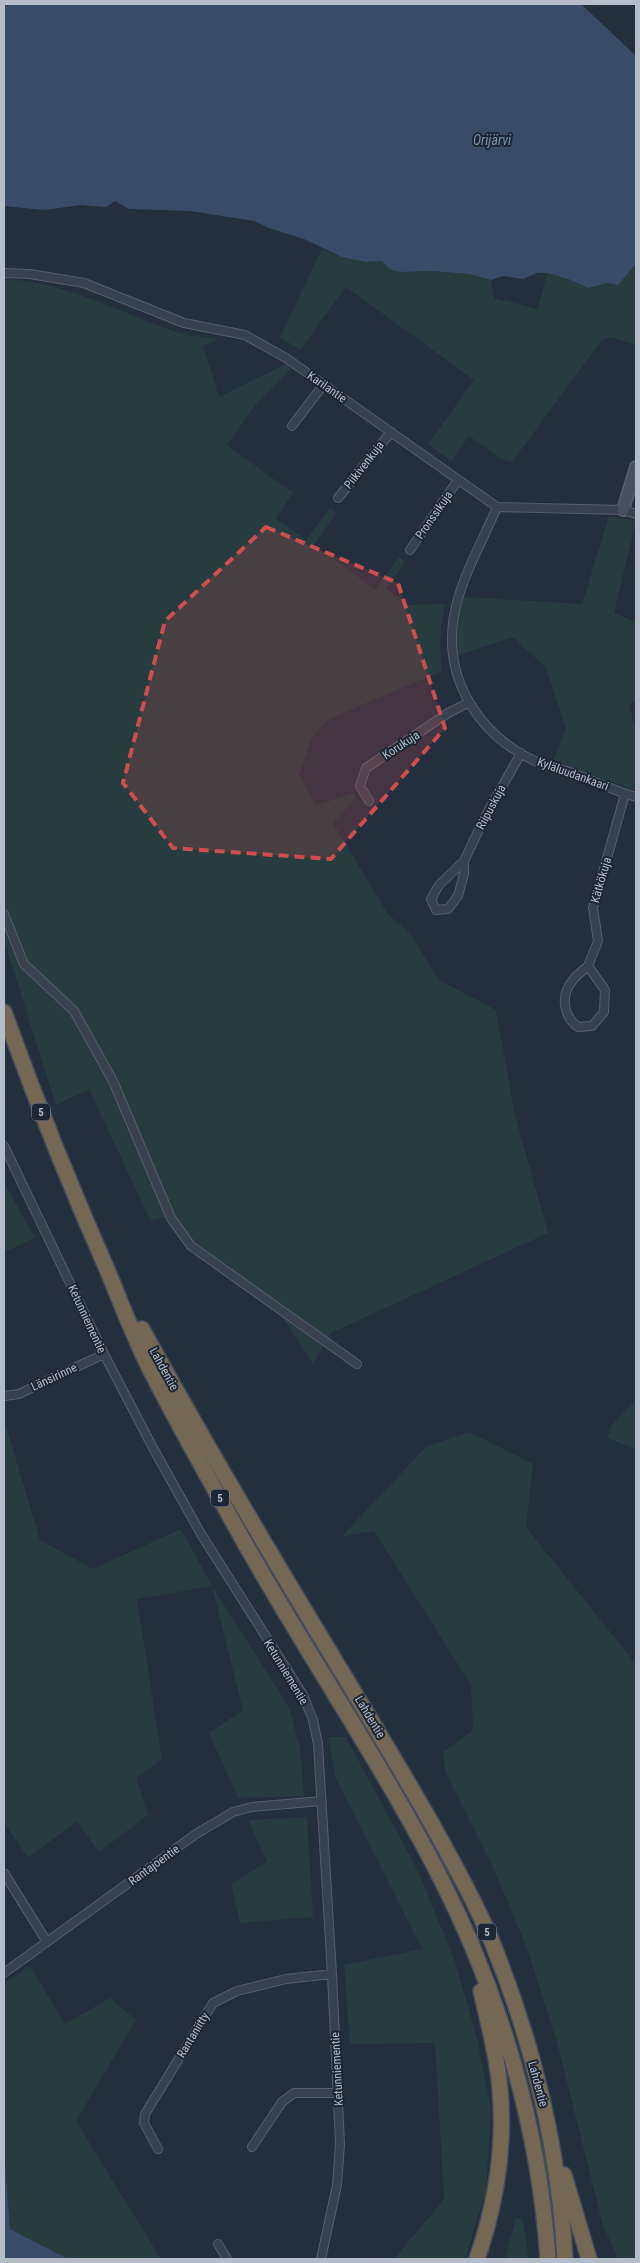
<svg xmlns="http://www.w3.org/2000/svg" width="640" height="2263" font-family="'Roboto Condensed',sans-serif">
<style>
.green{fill:#263c3f}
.water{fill:#394c67}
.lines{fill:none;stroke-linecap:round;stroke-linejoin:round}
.street-casing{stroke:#565f6c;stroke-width:10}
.secondary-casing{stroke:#565f6c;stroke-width:14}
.highway-casing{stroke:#434c59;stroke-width:18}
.street{stroke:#38414e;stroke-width:8}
.secondary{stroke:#465061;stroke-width:11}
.highway{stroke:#746855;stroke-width:15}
.marked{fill:#ce4d50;fill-opacity:0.2;stroke:#ce4d50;stroke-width:4;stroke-dasharray:10 6;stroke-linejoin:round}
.labels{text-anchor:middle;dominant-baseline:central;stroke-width:4;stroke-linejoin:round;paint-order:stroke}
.shield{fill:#1d2633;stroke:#878f9c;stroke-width:1}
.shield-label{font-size:11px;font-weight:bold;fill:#b4bcc9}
.street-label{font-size:12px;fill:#b4bcc9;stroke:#1d2633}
.water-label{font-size:14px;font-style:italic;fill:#7c92b1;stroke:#1d2633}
</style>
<rect width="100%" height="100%" fill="#242f3e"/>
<path class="green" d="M322,249L333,254L366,262L383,261L400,272L431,271L469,274L491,280L494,298L538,309L547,273L568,279L588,288L607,283L618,285L636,264V345L610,337L602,340L512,462L503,460L469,436L451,461L428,444L474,380L346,287L300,350L280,337Z
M4,279C65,282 117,311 173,331C187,336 204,337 219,339L203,346L219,397L286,364L291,369L257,403L227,445L293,493L276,518L306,540L330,508L336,513L314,545L375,589L399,557L405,562L386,589L408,605L445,604C440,627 439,647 442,671L329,719L312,738L299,775L317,805L354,793L356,798L333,823L388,914L411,935L439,980L496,1010L515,1115L548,1233L331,1333L313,1364L275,1306L162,1217L150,1220L89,1089L56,1105L4,941Z
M609,516L636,521L614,613L636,622V701L629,705L636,731V791L553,760L566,728L546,668L513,637L456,656V623L464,597L582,604Z
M4,1182L35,1238L4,1252Z
M635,1401H636V1450L608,1438L610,1427Z
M4,1419L40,1540L93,1569L181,1529L212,1586L289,1707L300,1747L304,1796L238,1798L209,1733L243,1710L212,1586L137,1599L162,1759L136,1778L148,1815L99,1852L77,1822L28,1857L4,1823Z
M469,1432L533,1464L526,1527L636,1664V2259H618L603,2225L558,2046L528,1951L493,1867L445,1771L443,1752L473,1730L471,1685L374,1531L341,1537L427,1446Z
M328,1737H346L418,1871L455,1961L477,2038L491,2109L486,2191L465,2259H394L444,2199L435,2043L350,2044L344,1965L422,1949L335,1776Z
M307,1817L313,1917L240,1923L231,1884L267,1862L248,1820Z
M30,1966L65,2024L110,1998L136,2020L76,2121L161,2259H68L10,2229L4,2151V1983Z
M516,2218L523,2219L528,2254L527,2259H505Z"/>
<path class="water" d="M4,4H581L636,56V264L618,285L607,283L588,288L568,279L547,273H537L523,279L503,276L491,280L469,274L431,271L400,272L389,269L382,261L366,262L342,257L304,239L269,228L254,221L191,211L129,209L115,201L106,207L81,205L44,210L4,206Z
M4,2151L10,2229L68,2259H4Z"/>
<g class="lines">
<defs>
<path id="street" d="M4,273L30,274L84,283L184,323L245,335L286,358L497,507L623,510L636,514
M292,426L324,384
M338,498L391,432
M497,507C482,543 461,577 454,616C443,679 479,735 535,761C548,767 562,769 575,774C596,782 615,791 636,797
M410,550L458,480
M369,801L360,786L366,768L448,713L468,703
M464,861L439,885L431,899L436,910L448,909L458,896L464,874V861L485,817L521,753
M4,914L24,964L74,1011L113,1081L171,1218L191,1246L357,1364
M588,966C583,970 577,975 573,980C560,995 563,1016 578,1027L592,1026L604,1012L605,990L588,966L598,941L593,908L625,794
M4,1146L104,1354L153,1448L201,1534L303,1695L313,1720L318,1744L332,1974L340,2144L337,2185L321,2259
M4,1396L19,1394L104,1354
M4,1873L47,1942
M4,1973L196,1834L233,1812L252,1807L322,1801
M252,2147L282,2102L294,2093H338
M158,2149L144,2123L145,2114L213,2003L237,1991L286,1979L332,1974
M218,2244L227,2259"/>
<path id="secondary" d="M623,510L636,467"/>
<path id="highway" d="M4,1012C36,1101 71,1188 109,1274C123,1308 136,1343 153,1375C181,1430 212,1484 242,1538C305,1651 378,1757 437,1871C499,1991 539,2125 548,2259
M142,1329C196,1427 253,1525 311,1621C352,1689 394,1757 433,1826C454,1864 475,1902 492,1942C533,2043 559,2150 565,2259
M564,2175L589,2259
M477,2259C499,2195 508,2126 496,2059C492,2036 486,2013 481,1991"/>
</defs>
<use href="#street" class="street-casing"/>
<use href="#secondary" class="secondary-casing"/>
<use href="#highway" class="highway-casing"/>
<use href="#street" class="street"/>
<use href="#secondary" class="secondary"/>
<use href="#highway" class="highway"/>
</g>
<path class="marked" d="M266,527L398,583L445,728L331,859L173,848L123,783L165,621Z"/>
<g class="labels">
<g class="shield">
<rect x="32" y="1103.5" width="18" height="17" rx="4"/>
<rect x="211" y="1489.5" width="18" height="17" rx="4"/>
<rect x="478" y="1923.5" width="18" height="17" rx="4"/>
</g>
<g class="shield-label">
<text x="41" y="1112">5</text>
<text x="220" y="1498">5</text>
<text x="487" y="1932">5</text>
</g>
<g class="street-label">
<text transform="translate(327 387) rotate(35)">Karilantie</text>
<text transform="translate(364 465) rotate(-52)">Piikivenkuja</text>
<text transform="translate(434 515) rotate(-55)">Pronssikuja</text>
<text transform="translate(401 745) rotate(-33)">Korukuja</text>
<text transform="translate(573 774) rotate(20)">Kyläluudankaari</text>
<text transform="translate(491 807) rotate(-62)">Riipuskuja</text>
<text transform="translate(601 880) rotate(-74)">Kätkökuja</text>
<text transform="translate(87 1319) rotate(65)">Ketunniementie</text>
<text transform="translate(164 1369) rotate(61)">Lahdentie</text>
<text transform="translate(54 1377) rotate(-25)">Länsirinne</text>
<text transform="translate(286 1672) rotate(59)">Ketunniementie</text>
<text transform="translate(370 1717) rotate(59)">Lahdentie</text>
<text transform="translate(154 1865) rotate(-36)">Rantajoentie</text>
<text transform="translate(193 2035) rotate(-59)">Rantaniitty</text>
<text transform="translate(337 2069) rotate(-93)">Ketunniementie</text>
<text transform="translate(538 2084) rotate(75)">Lahdentie</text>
</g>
<g class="water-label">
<text x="492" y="140">Orijärvi</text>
</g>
</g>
<rect width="640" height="2263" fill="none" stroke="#b4bcc9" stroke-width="10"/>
</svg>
